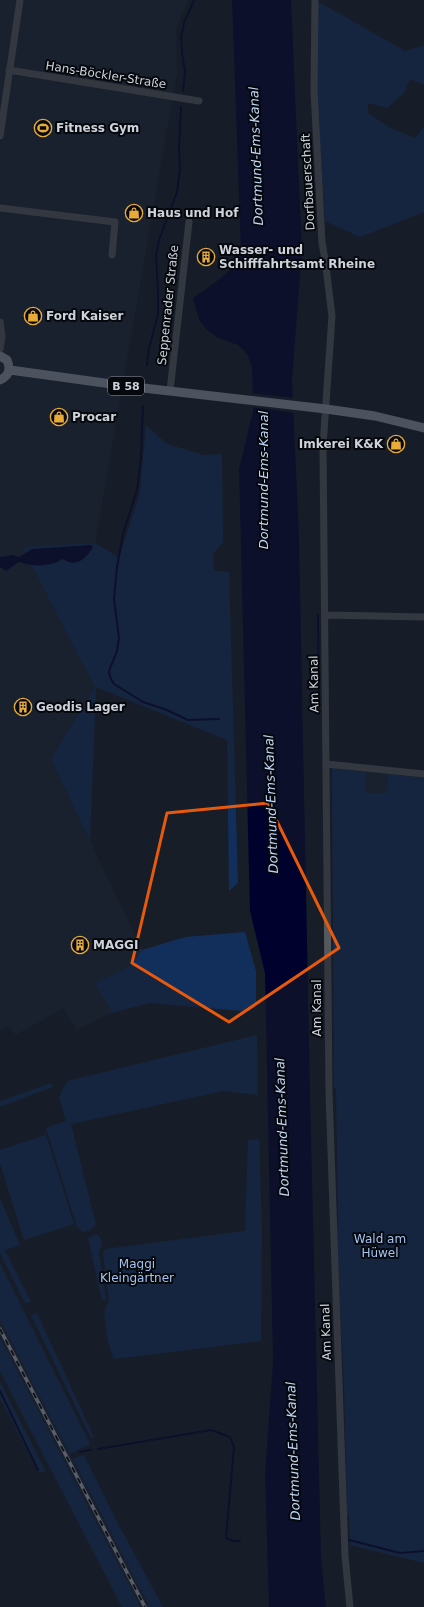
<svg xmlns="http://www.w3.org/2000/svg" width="424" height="1607" font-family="'DejaVu Sans',sans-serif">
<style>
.built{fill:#1d2635}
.green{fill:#122f5c}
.water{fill:#00012d}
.pier{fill:#171e28}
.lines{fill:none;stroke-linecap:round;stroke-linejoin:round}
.stream{stroke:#00012d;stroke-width:2}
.minor{stroke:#55595e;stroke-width:7}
.major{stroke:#8d95a0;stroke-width:9}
.rail-casing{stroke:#a8adb5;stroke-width:3.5}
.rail{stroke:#05080c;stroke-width:2;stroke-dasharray:6;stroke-linecap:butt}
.marked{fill:none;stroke:#e8590c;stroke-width:3;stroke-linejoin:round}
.labels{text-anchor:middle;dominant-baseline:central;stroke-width:4;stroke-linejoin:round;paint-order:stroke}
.shield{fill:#05080c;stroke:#92959c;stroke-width:1}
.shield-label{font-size:11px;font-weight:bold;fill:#ced2da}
.street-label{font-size:12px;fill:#ced2da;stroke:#05080c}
.poi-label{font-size:12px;font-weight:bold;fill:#ced2da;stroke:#05080c;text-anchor:start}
.park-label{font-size:12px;fill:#a5c3f1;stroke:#05080c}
.water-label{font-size:13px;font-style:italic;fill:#c1d5f5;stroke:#05080c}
</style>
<rect width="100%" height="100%" fill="#171e28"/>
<path class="built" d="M0,0H188L176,30L177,72L95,543L22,547L95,687L51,759L142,950L132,965L95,983L112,1013L77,1030L64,1008L15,1035L9,1025L0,1030Z
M366,772L388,774L387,794L366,793Z
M0,1319L70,1454L150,1607H140L97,1524L0,1338Z"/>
<path class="green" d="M317,1L405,51L424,45V85L410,79L404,93L387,108L368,103V113L390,128L416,138L424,126V212L360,237L325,221L316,90Z
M146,425L167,444L204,455L222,454L223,542L213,554L214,569L216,571L229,572L238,883L229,891L227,740L96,687L90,841L51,759L95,687L22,547L95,543L119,558L140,493Z
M332,768L366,772V793H387L388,774L424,778V1563L350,1545L349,1516L347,1514L344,1385L337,1245L338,1214L336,1089L334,1087Z
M245,932L256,971V1002L242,1011L149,1003L112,1013L95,983L132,965L142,950L185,937Z
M257,1035L258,1095L223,1091L71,1124L96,1225L90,1230L83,1232L77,1227L46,1128L66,1121L59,1097L67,1081Z
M51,1083L52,1087L0,1107V1101Z
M46,1135L74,1224L24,1240L0,1163V1150Z
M259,1139L262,1230L261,1341L114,1359L108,1342L104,1311L109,1301L103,1252L105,1249L245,1231L248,1140Z
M0,1198L20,1245L5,1250L31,1302L25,1303L0,1253Z
M96,1234L99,1235L102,1244L99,1252L106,1299L102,1301L88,1238Z
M0,1263L90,1444L70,1454L0,1319Z
M37,1313L94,1437L91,1438L31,1315Z
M0,1338L140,1607H122L0,1371Z
M0,1382L46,1472H38L0,1398Z
M84,1455L117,1522L163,1607H150L73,1459Z"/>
<path class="water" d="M232,0H291L302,251L292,379L299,537L310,1092L321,1557L326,1607H269L265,1473L273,1362L265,973L250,911L239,469L253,411L252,367L247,354L238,345L218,338L206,329L200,321L196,310L193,298C210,286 231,274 241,254Z
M91,545L93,547C86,559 76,568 63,559C49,567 34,567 19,562L6,571L0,567V557L13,555L19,557L32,549Z"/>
<path class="pier" d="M250,393L295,398L296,413L251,407Z"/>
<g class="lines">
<path class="stream" d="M183,91L185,72L182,53L181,37L184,23L194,0
M147,365L149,348L158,315V293L156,255L159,240L177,192L180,169L179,149L181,107
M143,406L141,457L137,490L123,534L117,567L114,599L119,638L117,651L109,671L110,677L114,684L143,702L167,710L188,720L219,719
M318,615L319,705
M0,1391L38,1470
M98,1449L211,1430L230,1437L234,1447L226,1538L233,1541H240
M80,1452L91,1450
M349,1540L400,1553L424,1551"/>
<path class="minor" d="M315,0L314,91L322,243L325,259L332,316L323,446L329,1093L345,1556L350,1607
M9,70L199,101
M0,136L20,0
M0,208L115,222L112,255
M0,322L2,337L0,349
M170,391L189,222
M325,615L424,617
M326,764L424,774"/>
<path class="major" d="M0,356L7,360C11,369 9,376 0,380
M10,370L126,386L326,409L375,416L424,428"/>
<defs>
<path id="rail" d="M0,1329L145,1607"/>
</defs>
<use href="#rail" class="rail-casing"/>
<use href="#rail" class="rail"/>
</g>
<path d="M0 0H424V1607H0ZM268,803L339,948L229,1022L132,963L167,813Z" fill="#171e28" fill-opacity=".55" fill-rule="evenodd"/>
<path class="marked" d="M268,803L339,948L229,1022L132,963L167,813Z"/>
<defs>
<symbol id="stadium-ring" viewBox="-11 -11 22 22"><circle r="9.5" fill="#05080c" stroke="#e8ab37" stroke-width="1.5"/><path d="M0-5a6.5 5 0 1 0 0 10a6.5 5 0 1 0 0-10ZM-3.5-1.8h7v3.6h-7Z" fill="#e8ab37"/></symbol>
<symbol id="shop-ring" viewBox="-11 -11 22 22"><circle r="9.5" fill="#05080c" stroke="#e8ab37" stroke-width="1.5"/><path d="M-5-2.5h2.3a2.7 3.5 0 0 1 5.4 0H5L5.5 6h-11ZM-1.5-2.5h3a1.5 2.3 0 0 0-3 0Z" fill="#e8ab37"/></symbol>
<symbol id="building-ring" viewBox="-11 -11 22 22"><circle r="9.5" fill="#05080c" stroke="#e8ab37" stroke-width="1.5"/><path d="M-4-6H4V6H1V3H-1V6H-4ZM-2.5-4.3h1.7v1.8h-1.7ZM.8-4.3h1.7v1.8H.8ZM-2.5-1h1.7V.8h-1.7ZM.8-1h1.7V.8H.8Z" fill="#e8ab37"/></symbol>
</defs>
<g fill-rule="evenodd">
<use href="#stadium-ring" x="33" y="118" width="20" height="20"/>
<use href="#shop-ring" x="124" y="203" width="20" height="20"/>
<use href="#building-ring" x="196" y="247" width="20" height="20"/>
<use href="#shop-ring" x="23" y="306" width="20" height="20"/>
<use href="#shop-ring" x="49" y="407" width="20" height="20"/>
<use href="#shop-ring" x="386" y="434" width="20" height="20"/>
<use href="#building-ring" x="13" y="697" width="20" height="20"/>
<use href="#building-ring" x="70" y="935" width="20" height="20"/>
</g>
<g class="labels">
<rect class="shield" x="108" y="377" width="36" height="18" rx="3"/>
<g class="shield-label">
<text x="126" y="386">B 58</text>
</g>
<g class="street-label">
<text transform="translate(106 75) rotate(9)">Hans-Böckler-Straße</text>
<text transform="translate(308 182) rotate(-93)">Dorfbauerschaft</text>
<text transform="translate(168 305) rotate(-84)">Seppenrader Straße</text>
<text transform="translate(314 684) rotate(-91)">Am Kanal</text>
<text transform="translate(317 1008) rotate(-90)">Am Kanal</text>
<text transform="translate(326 1332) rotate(-92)">Am Kanal</text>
</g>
<g class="poi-label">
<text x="56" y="128">Fitness Gym</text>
<text x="147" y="213">Haus und Hof</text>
<text x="219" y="250">Wasser- und<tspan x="219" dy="14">Schifffahrtsamt Rheine</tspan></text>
<text x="46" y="316">Ford Kaiser</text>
<text x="72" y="417">Procar</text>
<text x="383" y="444" text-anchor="end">Imkerei K&amp;K</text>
<text x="36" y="707">Geodis Lager</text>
<text x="93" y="945">MAGGI</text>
</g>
<g class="park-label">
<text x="380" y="1239">Wald am<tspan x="380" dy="14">Hüwel</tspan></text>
<text x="137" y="1264">Maggi<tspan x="137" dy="14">Kleingärtner</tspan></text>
</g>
<g class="water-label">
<text transform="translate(256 156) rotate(-92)">Dortmund-Ems-Kanal</text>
<text transform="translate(263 480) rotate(-90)">Dortmund-Ems-Kanal</text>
<text transform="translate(271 804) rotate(-92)">Dortmund-Ems-Kanal</text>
<text transform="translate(282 1127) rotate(-92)">Dortmund-Ems-Kanal</text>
<text transform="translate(293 1451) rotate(-92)">Dortmund-Ems-Kanal</text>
</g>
</g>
</svg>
